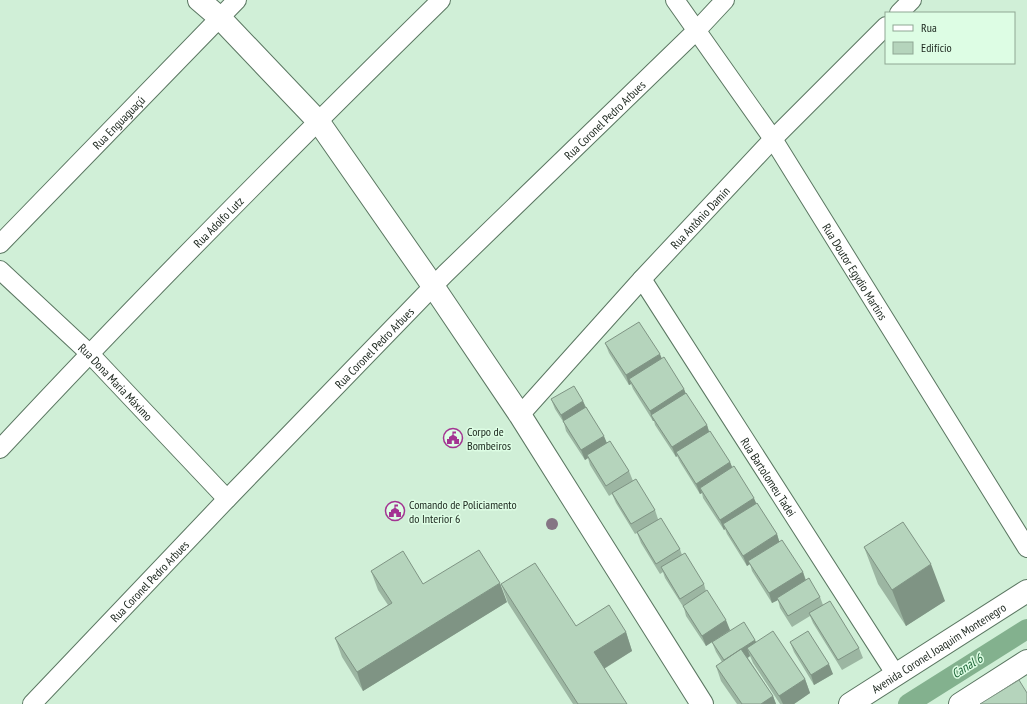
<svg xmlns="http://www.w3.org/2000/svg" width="1027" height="704" font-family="'PT Sans Narrow',sans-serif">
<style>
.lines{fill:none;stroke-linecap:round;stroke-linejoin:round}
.canal{stroke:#83b18e;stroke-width:20}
.street-casing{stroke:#5b7762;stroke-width:20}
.secondary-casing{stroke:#5b7762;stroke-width:24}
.street{stroke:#fff;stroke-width:18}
.secondary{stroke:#fff;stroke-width:22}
.tree{fill:#857584}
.wall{fill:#9cb6a2}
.shaded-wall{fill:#7f9484}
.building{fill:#b5d4bc;stroke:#7f9484}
.labels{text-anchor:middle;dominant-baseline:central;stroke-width:3;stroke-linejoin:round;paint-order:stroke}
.street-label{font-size:12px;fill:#1a251c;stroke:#ddfde4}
.poi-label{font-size:12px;fill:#1a251c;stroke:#ddfde4;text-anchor:start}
.water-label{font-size:13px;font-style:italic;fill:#1e6538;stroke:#ddfde4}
</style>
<rect width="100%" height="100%" fill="#d0efd7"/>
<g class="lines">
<path class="canal" d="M908,704L1027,629"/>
<defs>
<g id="street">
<path id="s1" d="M675,0L773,139L1027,548"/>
<path d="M899,13L912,0"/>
<path id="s2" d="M0,244L237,0"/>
<path id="s3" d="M0,270L89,353L227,499"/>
<path id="s4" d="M642,279L896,675"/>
<path id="s5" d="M520,415L642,279L773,139L886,26"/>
<path id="s6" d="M0,449C143,295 291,147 441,0"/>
<path id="s7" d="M32,704L227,499L445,274L697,30L725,0"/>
</g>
<g id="secondary">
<path d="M199,0L220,18L318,121L433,286L520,415L702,704"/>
<path id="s8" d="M850,704L1027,591"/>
<path d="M960,704L1027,661"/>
</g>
</defs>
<use href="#street" class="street-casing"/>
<use href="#secondary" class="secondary-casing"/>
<use href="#street" class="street"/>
<use href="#secondary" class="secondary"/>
</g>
<circle class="tree" cx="552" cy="524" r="6"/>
<path class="wall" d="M605,343L662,358L684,389L685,393L707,425L709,431L730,462L732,467L777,534L779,541L803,572L806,580L820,597L823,605L859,648L863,658L842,670L813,623L810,616L792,627L780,608L778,600L772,603L752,571L750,564L747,566L727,534L725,529L724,530L703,498L702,493L700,494L680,462L677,456L676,457L655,425L654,421H653L633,389L631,384L629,385L609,353Z
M551,399L583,401L586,407L607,443L629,471L633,481L655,510L658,519L680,549L682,555L704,584L706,591L730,630L755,640L756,642L805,679L810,693L794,704H780L753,663L750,656L748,658L773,696L776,704H737L721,681L716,666L722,662L716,652L712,642L706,646L686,616L684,608L665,578L663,572L660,574L641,543L637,533L635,534L616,503L612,494L609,496L590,465L588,458L585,460L566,431L564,423L555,409Z
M864,547L945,601L906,626L878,584Z
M371,571L423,584L507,602L363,691L342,657L335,638L388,605L378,590Z
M501,584L576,626L626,632L632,651L604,669L627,704H573L508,603Z
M790,642L833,674L814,685L794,652Z"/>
<path class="shaded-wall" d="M660,354L664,364L629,379L631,384L629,385L626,375Z
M684,389L688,399L651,415L654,421H653L650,411Z
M583,401L587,411L564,423L561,415Z
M707,425L710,435L676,452L677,456L676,457L672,447Z
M604,436L608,446L587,455L588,458L585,460L581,450Z
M730,462L734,472L700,488L702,493L700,494L696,484Z
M754,498L758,508L723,524L725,529L724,530L720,520Z
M777,534L780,544L748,561L750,564L747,566L743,556Z
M931,564L945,601L906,626L892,590Z
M803,572L806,582L777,598L778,600L772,603L769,593Z
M500,583L507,602L363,691L357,672Z
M726,620L730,630L706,646L702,636Z
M626,632L632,651L600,671L594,652Z
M755,640L759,650L747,648L750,656L728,670L724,660Z
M829,664L833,674L814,685L811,675Z
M805,679L810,693L794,704H783L779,696Z
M773,696L776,704H761Z"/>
<path class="building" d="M639,322L660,354L626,375L605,343Z
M664,357L684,389L650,411L629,379Z
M574,386L583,401L561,415L551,399Z
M686,393L707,425L672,447L651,415Z
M586,407L604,436L581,450L563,421Z
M710,431L730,462L696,484L676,452Z
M610,441L629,471L606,486L587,455Z
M734,466L754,498L720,520L700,488Z
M636,479L655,510L631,524L612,493Z
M757,503L777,534L743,556L723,524Z
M661,518L680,549L656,564L637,532Z
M903,522L931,564L892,590L864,547Z
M782,540L803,572L769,593L748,561Z
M479,550L500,583L357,672L335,638L392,603L371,571L403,551L423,584Z
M685,553L704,584L680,599L661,567Z
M535,563L576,626L609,605L626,632L594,652L627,704H578L501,584Z
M809,578L820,597L788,616L777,598Z
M707,590L726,620L702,636L683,606Z
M830,601L859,648L838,660L809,613Z
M744,622L755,640L724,660L712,642Z
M773,631L805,679L779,696L747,648Z
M808,631L829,664L811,675L790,642Z
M741,649L773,696L761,704H742L716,666Z
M1019,680L1027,693V704H980Z"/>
<defs>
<symbol id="civic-ring" viewBox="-11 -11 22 22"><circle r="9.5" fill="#ddfde4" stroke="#a33492" stroke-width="1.5"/><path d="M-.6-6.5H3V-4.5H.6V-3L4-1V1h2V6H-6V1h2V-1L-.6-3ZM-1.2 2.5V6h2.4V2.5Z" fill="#a33492"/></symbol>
</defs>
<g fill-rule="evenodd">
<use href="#civic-ring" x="442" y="427" width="22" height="22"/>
<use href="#civic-ring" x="384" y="500" width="22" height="22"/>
</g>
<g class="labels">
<g class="street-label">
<text stroke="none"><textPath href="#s7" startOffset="818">Rua Coronel Pedro Arbues</textPath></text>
<text stroke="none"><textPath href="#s2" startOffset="170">Rua Enguaguaçú</textPath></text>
<text stroke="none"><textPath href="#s5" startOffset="267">Rua Antônio Damin</textPath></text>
<text stroke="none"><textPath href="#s6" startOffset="315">Rua Adolfo Lutz</textPath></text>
<text stroke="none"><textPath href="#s1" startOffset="326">Rua Doutor Egydio Martins</textPath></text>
<text stroke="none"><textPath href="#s7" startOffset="494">Rua Coronel Pedro Arbues</textPath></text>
<text stroke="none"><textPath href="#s3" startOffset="161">Rua Dona Maria Máximo</textPath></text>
<text stroke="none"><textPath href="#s4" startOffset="235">Rua Bartolomeu Tadei</textPath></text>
<text stroke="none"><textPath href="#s7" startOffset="170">Rua Coronel Pedro Arbues</textPath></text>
<text stroke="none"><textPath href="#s8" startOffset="105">Avenida Coronel Joaquim Montenegro</textPath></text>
</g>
<g class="poi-label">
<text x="467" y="431">Corpo de<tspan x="467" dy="14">Bombeiros</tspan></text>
<text x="409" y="504">Comando de Policiamento<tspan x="409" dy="14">do Interior 6</tspan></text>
</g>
<g class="water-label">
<text transform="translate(967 666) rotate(-32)">Canal 6</text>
</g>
</g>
<rect x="885" y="12" width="130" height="52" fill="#ddfde4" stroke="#8fa794"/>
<rect x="893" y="25" width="20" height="6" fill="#ffffff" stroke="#8fa794"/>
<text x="921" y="32" font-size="12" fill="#1a251c">Rua</text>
<rect x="893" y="42" width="20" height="12" fill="#b5d4bc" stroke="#8fa794"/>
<text x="921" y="52" font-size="12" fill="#1a251c">Edifício</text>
</svg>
